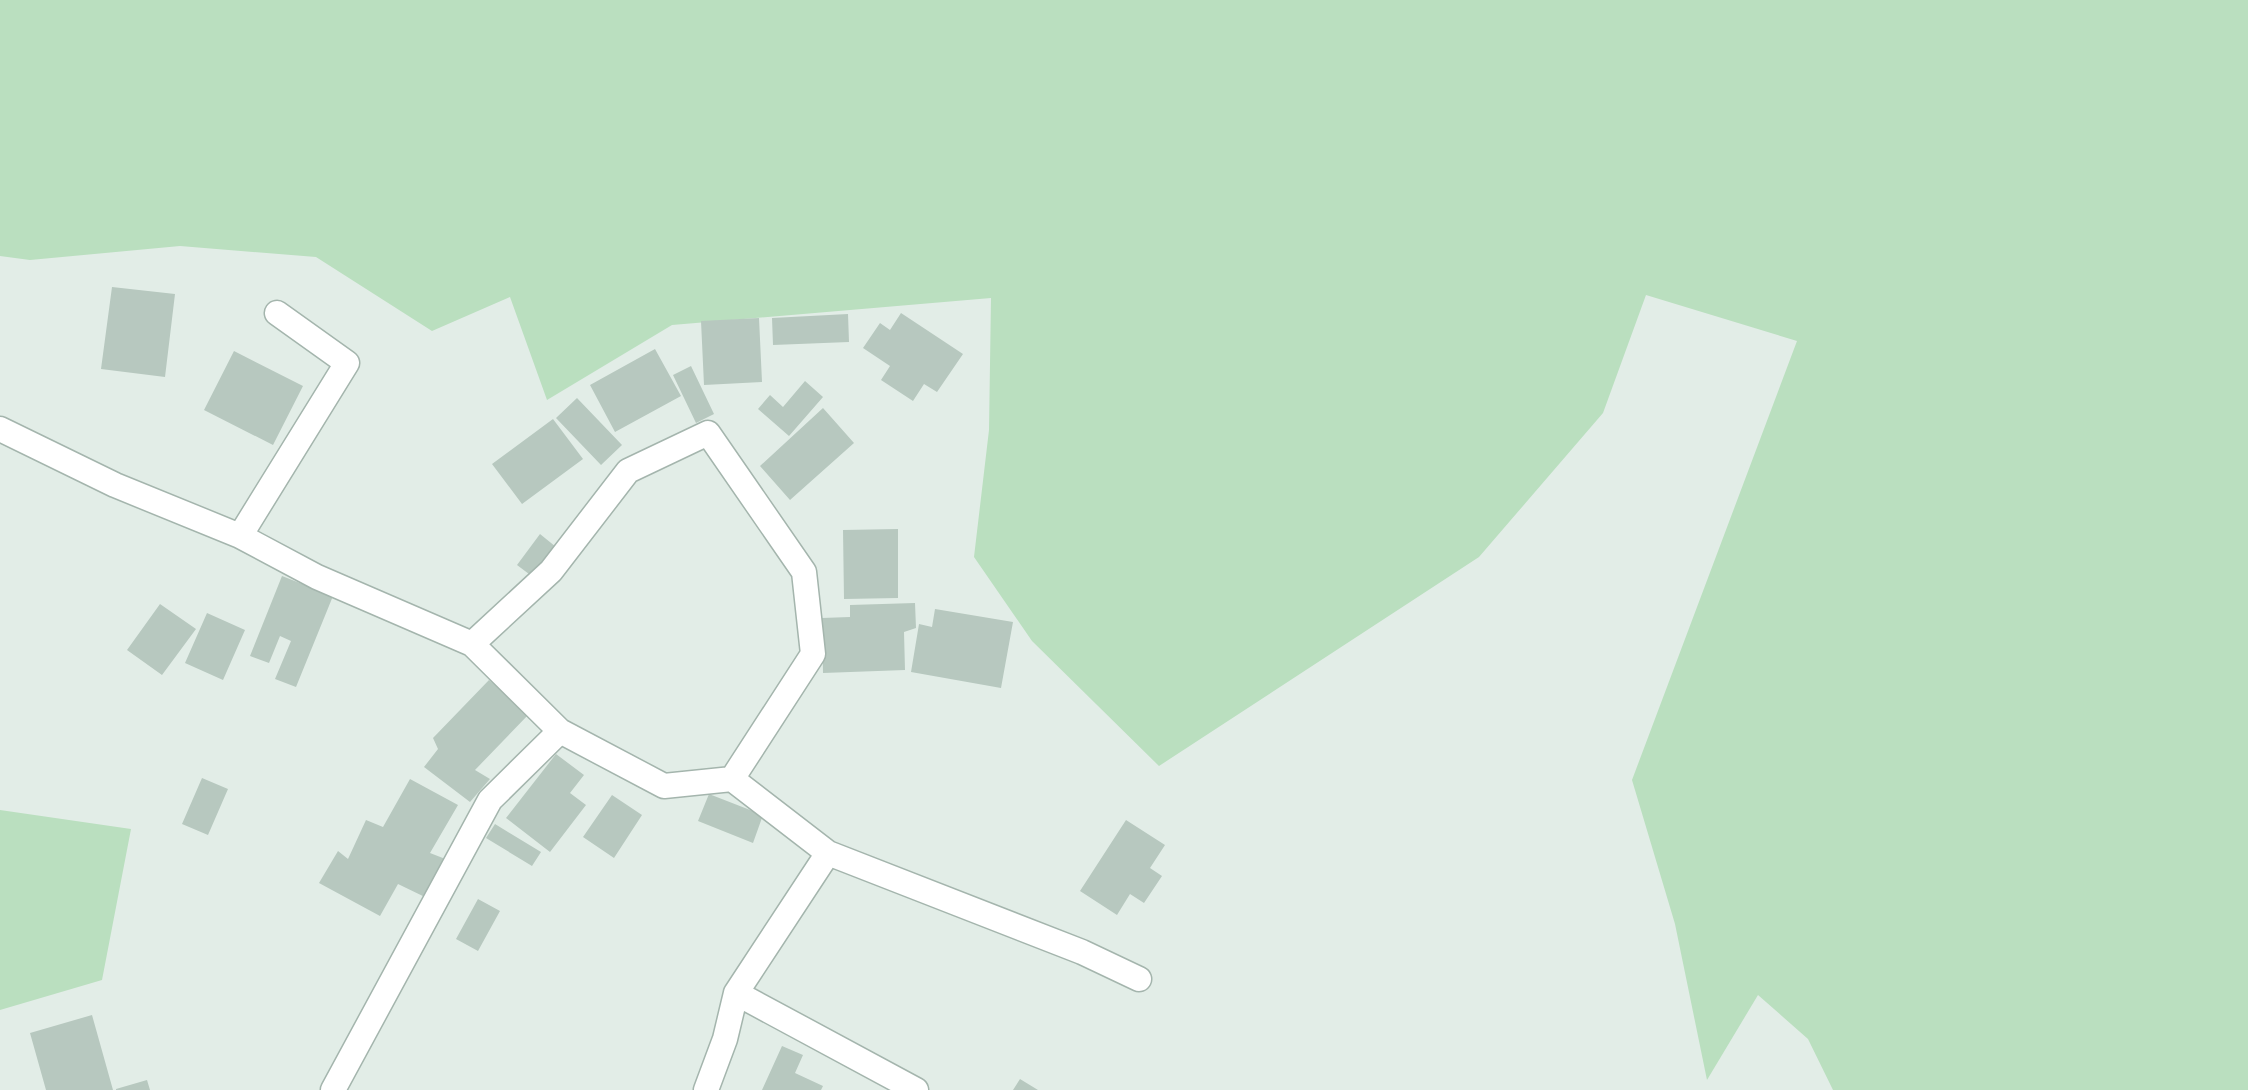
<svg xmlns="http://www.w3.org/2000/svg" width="2248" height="1090" font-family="Figtree,sans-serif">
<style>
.green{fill:#badfbf}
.building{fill:#b7c8bf}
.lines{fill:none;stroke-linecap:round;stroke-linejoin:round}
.minor-casing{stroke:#a4b5ad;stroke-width:27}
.minor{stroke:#fff;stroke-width:24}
</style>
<rect width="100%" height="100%" fill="#e2ede7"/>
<path class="green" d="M0,0H2248V1090H1833L1808,1039L1758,995L1707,1080L1675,924L1632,780L1797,341L1646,295L1603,413L1479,557L1159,766L1032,641L974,557L989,430L991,298L672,325L547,400L510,297L432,331L316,257L180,246L30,260L0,256Z
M0,810L131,829L102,980L0,1010Z"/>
<path class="building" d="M112,287L175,294L165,377L101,369Z
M901,313L963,354L937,392L924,384L913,401L881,380L890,366L863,348L880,323L890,330Z
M848,314L849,342L773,345L772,318Z
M759,318L762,382L704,385L701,321Z
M655,349L681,396L615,432L590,385Z
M234,351L303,386L273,445L204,410Z
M691,366L714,414L696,423L673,375Z
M805,381L823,397L789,436L758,409L770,395L783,407Z
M577,398L622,445L601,465L556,418Z
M823,408L854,443L790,500L760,466Z
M553,419L583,459L522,504L492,464Z
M898,529V598L844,599L843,530Z
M540,534L556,547L533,577L517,565Z
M282,576L333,596L296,687L275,679L291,641L280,636L269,663L250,656Z
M915,603L916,628L904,632L905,670L823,673L822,618L850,617V605Z
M160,604L196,629L162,675L127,650Z
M935,609L1013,622L1001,688L911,672L919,624L932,627Z
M207,613L245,630L223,680L185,663Z
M489,680L529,714L475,770L490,779L470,802L424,767L438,749L433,738Z
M556,754L584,775L570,793L586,805L550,852L506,818Z
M202,778L228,789L208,835L182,824Z
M410,779L458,805L430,853L448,860L429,899L398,884L380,916L319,883L338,851L348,859L366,820L383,827Z
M709,794L763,815L753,843L698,821Z
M612,795L642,815L614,858L583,837Z
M1126,820L1165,845L1150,868L1162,876L1144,903L1130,894L1117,915L1080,891Z
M495,824L541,852L532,866L486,838Z
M478,899L500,911L478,951L456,939Z
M92,1015L113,1090H46L30,1033Z
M782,1046L803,1055L795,1073L823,1086L821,1090H762Z
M1020,1079L1038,1090H1013Z
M147,1080L150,1090H116V1089Z"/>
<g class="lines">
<defs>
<path id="minor" d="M0,429L115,485L240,536L347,363L277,313
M240,536L317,577L472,644L560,731L490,800L333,1090
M472,644L551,571L628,471L708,433L804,572L813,654L732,779L664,786L560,731
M732,779L828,853L1082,952L1139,979
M736,993L916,1090
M706,1090L725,1039L736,993L828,853"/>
</defs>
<use href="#minor" class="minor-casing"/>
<use href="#minor" class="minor"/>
</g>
</svg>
